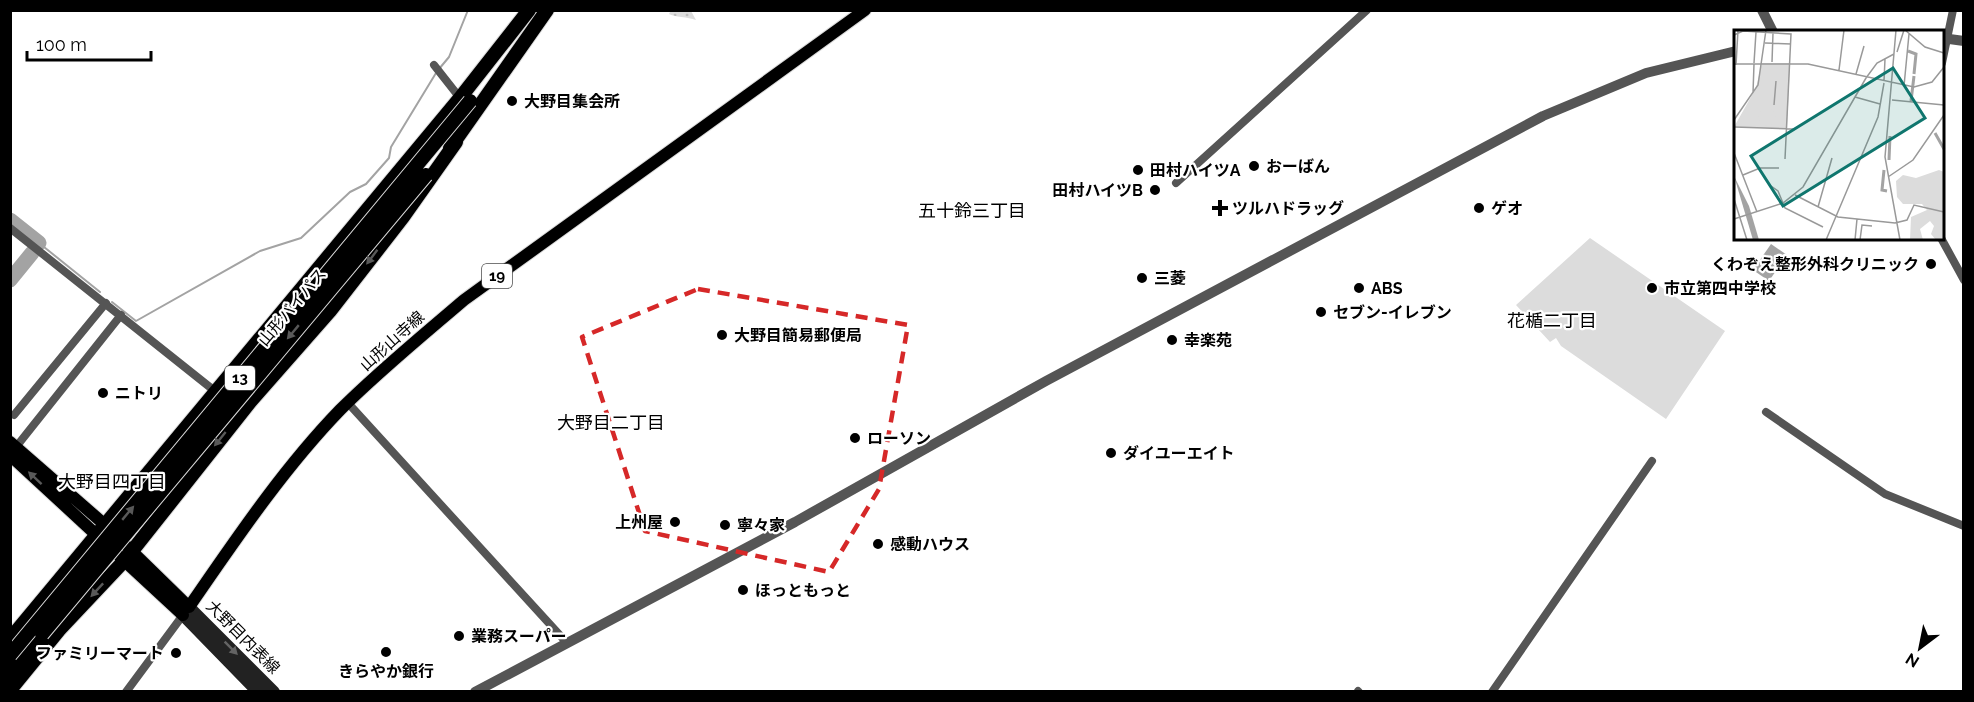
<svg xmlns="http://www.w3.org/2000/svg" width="1974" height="702" font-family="Raleway,'Noto Sans JP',sans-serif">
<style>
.park{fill:url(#park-dots)}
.garden{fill:#dcdcdc}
.water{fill:#a3a3a3}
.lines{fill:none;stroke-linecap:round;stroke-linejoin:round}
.stream{stroke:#a3a3a3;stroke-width:2}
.river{stroke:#a3a3a3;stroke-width:15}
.primary-casing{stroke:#dbdbdb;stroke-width:14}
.trunk-casing{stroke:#dbdbdb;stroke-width:16}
.minor{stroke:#555;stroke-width:8}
.tertiary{stroke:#555;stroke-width:10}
.secondary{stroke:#222;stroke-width:12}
.primary{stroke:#000;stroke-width:12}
.trunk{stroke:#000;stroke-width:14}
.trunk-bridge-casing{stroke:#dbdbdb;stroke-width:16;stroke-linecap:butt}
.trunk-bridge{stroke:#000;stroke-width:14}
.oneway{fill:#595959}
.oneway2{fill:#646464}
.marked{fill:none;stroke:#d62828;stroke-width:4.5;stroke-dasharray:12 8;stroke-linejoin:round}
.poi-dot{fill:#000;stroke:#fff;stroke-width:2}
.labels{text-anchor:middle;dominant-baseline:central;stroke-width:4.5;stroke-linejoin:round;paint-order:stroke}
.shield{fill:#fff;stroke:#4c4c4c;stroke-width:1.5}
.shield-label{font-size:15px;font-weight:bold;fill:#000}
.poi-label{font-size:16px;font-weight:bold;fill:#000;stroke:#fff;text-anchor:start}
.street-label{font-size:16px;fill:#000;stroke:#fff}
.neighbourhood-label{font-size:18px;fill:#000;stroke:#fff}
.inset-river{fill:none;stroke:#a3a3a3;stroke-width:3}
.inset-road{fill:none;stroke:#999;stroke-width:1.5}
.view{fill:#0f766e;fill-opacity:0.15;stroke:#0f766e;stroke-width:3}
.inset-edge{fill:none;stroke:#000;stroke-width:3}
</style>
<defs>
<pattern id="park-dots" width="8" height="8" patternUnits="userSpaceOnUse" patternTransform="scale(1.5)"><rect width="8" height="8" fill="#dcdcdc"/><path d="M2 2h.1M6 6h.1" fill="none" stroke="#bbb" stroke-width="1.8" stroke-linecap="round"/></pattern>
</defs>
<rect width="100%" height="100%" fill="#fff"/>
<path class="park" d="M671,10L691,11L696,20C688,17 674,17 669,14Z"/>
<path class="garden" d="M1590,238L1725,331L1666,419L1561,346L1556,338L1550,342L1516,305Z"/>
<path class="water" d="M1771,244L1787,255L1769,281L1753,270Z"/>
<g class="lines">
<path class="stream" d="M439,69L449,57L468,10
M39,243L100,292
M112,302L136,321L260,251L301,238L350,192L366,184L389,158L391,147L436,73"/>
<path class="river" d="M10,220L39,243
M10,280L32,253"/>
<defs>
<path id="primary" d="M10,442L104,524L189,607C236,539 283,469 340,410C379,371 422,336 464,300L865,10
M10,455L183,615"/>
<path id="trunk" d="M450,148L547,10
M10,639L460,98L529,10
M10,675L42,634
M10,690L59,630L125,560L250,402L330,311L403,217L456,142"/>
</defs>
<use href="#primary" class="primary-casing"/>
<use href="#trunk" class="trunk-casing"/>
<path class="minor" d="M1942,63L1953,10
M434,65L460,98
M1176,183L1367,10
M10,228L216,392
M1941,238L1964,280
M348,403L567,643
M1766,412L1885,494L1964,526
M14,415L106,303
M16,447L121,315
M1358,691L1359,692
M126,692L183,615
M1492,692L1652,461"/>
<path class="tertiary" d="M1762,10L1773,32
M1942,38L1964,41
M475,692L795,522L1046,381L1543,116L1646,73L1736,51"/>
<path class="secondary" d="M189,607L274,692
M183,615L258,692"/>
<use href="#primary" class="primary"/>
<use href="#trunk" class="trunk"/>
<defs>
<path id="trunk-bridge" d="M42,634L426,175
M10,655L470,101"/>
</defs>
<use href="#trunk-bridge" class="trunk-bridge-casing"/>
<use href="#trunk-bridge" class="trunk-bridge"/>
</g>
<defs><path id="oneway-solid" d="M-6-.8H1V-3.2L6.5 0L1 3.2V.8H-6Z" transform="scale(1.5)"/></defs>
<g class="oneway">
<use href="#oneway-solid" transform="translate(372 257) rotate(127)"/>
<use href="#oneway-solid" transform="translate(293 332) rotate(130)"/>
<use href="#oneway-solid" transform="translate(220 439) rotate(129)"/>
<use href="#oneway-solid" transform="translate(35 478) rotate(-137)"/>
<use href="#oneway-solid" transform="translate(128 513) rotate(-50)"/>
<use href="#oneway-solid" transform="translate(97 590) rotate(133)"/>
</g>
<use class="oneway2" href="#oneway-solid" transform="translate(231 648) rotate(45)"/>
<path class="marked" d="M698,289L908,325L879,489L829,572L645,531L582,337Z"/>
<g class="poi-dot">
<circle cx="512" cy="101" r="6"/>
<circle cx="1254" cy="166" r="6"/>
<circle cx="1138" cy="170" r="6"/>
<circle cx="1155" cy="190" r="6"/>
<path d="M1217 199h6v6h6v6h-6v6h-6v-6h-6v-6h6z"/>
<circle cx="1479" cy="208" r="6"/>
<circle cx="1931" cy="264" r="6"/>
<circle cx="1142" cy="278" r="6"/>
<circle cx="1359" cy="288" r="6"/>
<circle cx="1652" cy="288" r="6"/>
<circle cx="1321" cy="312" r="6"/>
<circle cx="722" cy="335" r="6"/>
<circle cx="1172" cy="340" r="6"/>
<circle cx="103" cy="393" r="6"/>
<circle cx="855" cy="438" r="6"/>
<circle cx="1111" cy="453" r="6"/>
<circle cx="675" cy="522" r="6"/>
<circle cx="725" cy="525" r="6"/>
<circle cx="878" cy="544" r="6"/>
<circle cx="743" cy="590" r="6"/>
<circle cx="459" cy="636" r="6"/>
<circle cx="386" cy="652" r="6"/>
<circle cx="176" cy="653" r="6"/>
</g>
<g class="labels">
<g class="shield">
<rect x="482" y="264" width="30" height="24" rx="4.5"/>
<rect x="225" y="366" width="30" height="24" rx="4.5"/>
</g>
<g class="shield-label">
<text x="497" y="276">19</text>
<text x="240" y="378">13</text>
</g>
<g class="poi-label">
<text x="524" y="101">大野目集会所</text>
<text x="1266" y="166">おーばん</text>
<text x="1150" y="170">田村ハイツA</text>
<text x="1143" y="190" text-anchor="end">田村ハイツB</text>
<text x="1232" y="208">ツルハドラッグ</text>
<text x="1491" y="208">ゲオ</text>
<text x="1919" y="264" text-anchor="end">くわぞえ整形外科クリニック</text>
<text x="1154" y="278">三菱</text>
<text x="1371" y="288">ABS</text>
<text x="1664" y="288">市立第四中学校</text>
<text x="1333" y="312">セブン-イレブン</text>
<text x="734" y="335">大野目簡易郵便局</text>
<text x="1184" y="340">幸楽苑</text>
<text x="115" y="393">ニトリ</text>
<text x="867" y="438">ローソン</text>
<text x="1123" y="453">ダイユーエイト</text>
<text x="663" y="522" text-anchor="end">上州屋</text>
<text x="737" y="525">寧々家</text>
<text x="890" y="544">感動ハウス</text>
<text x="755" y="590">ほっともっと</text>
<text x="471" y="636">業務スーパー</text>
<text x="164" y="653" text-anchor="end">ファミリーマート</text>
<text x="386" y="671" text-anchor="middle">きらやか銀行</text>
</g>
<g class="street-label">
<text transform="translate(292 307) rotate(-50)">山形バイパス</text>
<text transform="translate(392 341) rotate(-42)">山形山寺線</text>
<text transform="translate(243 637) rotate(45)">大野目内表線</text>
</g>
<g class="neighbourhood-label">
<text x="972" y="210">五十鈴三丁目</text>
<text x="1552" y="320">花楯二丁目</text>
<text x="611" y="422">大野目二丁目</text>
<text x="112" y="481">大野目四丁目</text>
</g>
</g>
<g transform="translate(1734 30)">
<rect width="210" height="210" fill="#fff"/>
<path d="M205,140L210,142V210H202L197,204L200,196L196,191L186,199L189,210H176L177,187L193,180L188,174H169L163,167L162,151L169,145L182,148Z" fill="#dcdcdc"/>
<path d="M28,33H56L53,99L0,97L22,58Z" fill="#dcdcdc"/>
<path d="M24 87a9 9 0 1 1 18 0a9 9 0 1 1-18 0Z" fill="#dcdcdc"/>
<path d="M0,146L15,176L25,210H19Z" fill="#a3a3a3"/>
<path class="inset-river" d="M174,21L182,24L180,44M177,71L180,46M201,103L210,119M155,130L156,106M150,140L148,160L153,161"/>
<path class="inset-road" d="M162,0L151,127L166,210M171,0L191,17L210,23M0,5L9,1L57,4L51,129M31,13L57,14M163,22L170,0M38,32L39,3M20,33L22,2M0,34H74L180,57L198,52L210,37M2,35L4,0M105,40L110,0M122,44L130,16M132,48L143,33L160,24M150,51L151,29M170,56L175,4M19,63L20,34M121,67L146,74M158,70L210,75M40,75L42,51M0,90L24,55L32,0M0,97L62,99M0,123L23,182M9,145L26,138H45M154,147L179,130L210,85M37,156L44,161L51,178L89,197M61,165L104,187L161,193L173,190L180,175L210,182M0,169L13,210M84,177L98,128M0,189L49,173L69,157L132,48M92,210L144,87L150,53M121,210L123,189M126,210L128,195L138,196"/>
<path class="view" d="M159,38L191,88L49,176L17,126Z"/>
<rect width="210" height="210" class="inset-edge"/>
</g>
<rect width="1974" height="702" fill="none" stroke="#000000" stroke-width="24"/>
<g transform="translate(1920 648) rotate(212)" stroke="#ffffff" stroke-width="4.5" paint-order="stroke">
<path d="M0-4.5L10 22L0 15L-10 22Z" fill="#000000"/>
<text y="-9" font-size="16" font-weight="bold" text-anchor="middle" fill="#000000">N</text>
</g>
<path d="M27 51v9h124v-9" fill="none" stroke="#000000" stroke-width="3"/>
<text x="36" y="51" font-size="18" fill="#000000" stroke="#ffffff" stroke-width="4.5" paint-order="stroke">100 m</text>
</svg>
